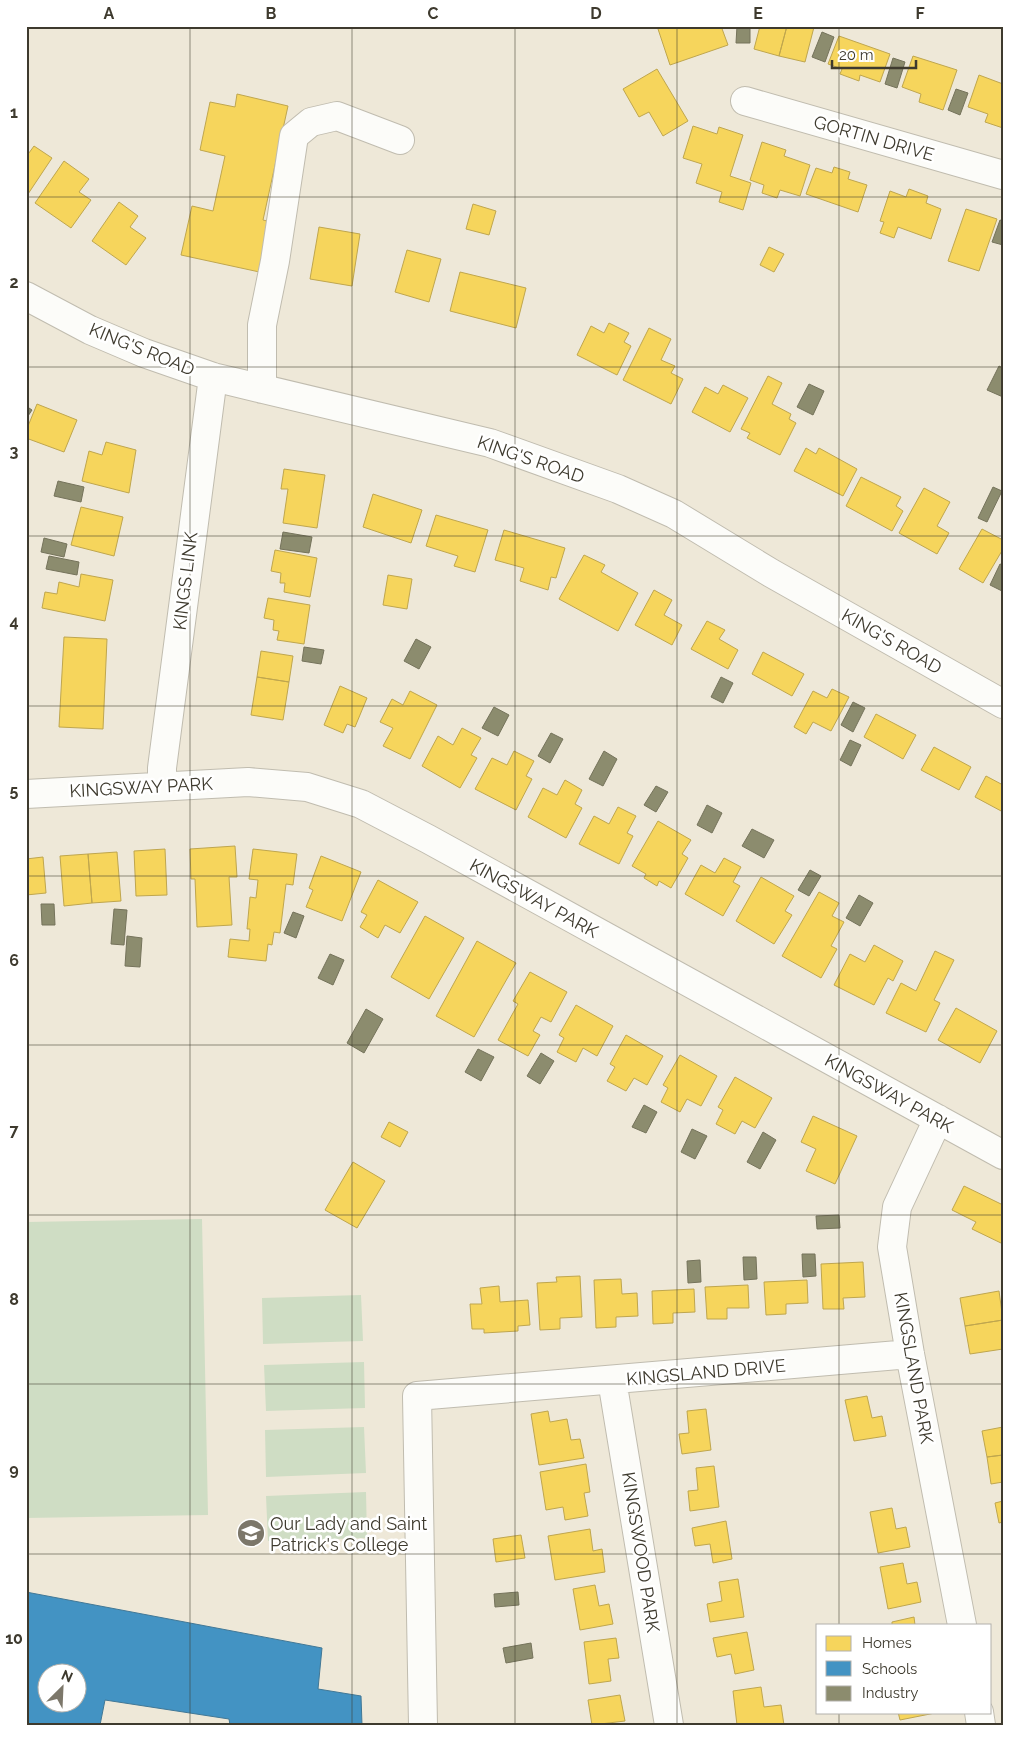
<svg xmlns="http://www.w3.org/2000/svg" width="1029" height="1751" font-family="Raleway,sans-serif">
<style>
.green{fill:#cfddc4}
.homes{fill:#f6d55c;stroke:#bfa64e}
.schools{fill:#4393c3;stroke:#427896;fill-rule:evenodd}
.industry{fill:#8c8c6e;stroke:#75735b}
.lines{fill:none;stroke-linecap:round;stroke-linejoin:round}
.minor-casing{stroke:#c0bcaf;stroke-width:30}
.minor{stroke:#fcfcf9;stroke-width:28}
.grid{fill:none;stroke:#3e3a2e;stroke-width:1;stroke-opacity:0.55}
.labels{text-anchor:middle;dominant-baseline:central;stroke-width:5;stroke-linejoin:round;paint-order:stroke}
.street-label{font-size:18px;fill:#3e3a2e;stroke:#fff}
.poi-label{font-size:18px;fill:#3e3a2e;stroke:#fff;text-anchor:start}
.neatline{fill:none;stroke:#3e3a2e;stroke-width:2}
.grid-label{font-size:16px;text-anchor:middle;font-weight:bold;fill:#3e3a2e}
</style>
<rect width="100%" height="100%" fill="#eee8d8"/>
<path class="green" d="M202,1219L208,1515L26,1518V1222Z
M361,1295L363,1341L263,1344L262,1298Z
M364,1362L365,1408L266,1411L264,1365Z
M364,1427L366,1473L266,1477L265,1430Z
M366,1492L367,1538L268,1541L266,1496Z"/>
<path class="homes" d="M657,26H721L728,45L670,65Z
M760,26H787L779,56L754,49Z
M787,26L814,27L805,62L779,56Z
M839,36L890,54L880,82L860,75L859,81L840,74L842,69L828,64Z
M913,56L957,70L943,110L919,102L921,94L902,87Z
M657,69L688,121L663,136L649,112L639,117L623,89Z
M979,75L1003,84V128L985,122L988,114L968,107Z
M237,94L288,106L263,220L275,223L264,273L181,255L192,206L213,211L225,156L200,150L210,102L235,107Z
M693,126L717,134L719,127L743,135L730,176L751,183L743,210L719,202L722,192L696,183L702,164L683,158Z
M762,142L786,150L784,156L810,165L800,196L780,190L777,198L762,193L764,185L750,180Z
M34,146L52,158L26,197V157Z
M64,161L89,179L79,192L91,200L71,228L35,203Z
M834,167L850,172L848,179L867,185L858,212L806,194L816,168L832,173Z
M909,189L928,196L926,203L941,209L931,239L898,227L894,238L880,233L884,222L880,221L890,191L906,197Z
M119,202L138,216L130,227L146,238L126,265L92,241Z
M473,204L496,211L489,235L466,229Z
M966,209L997,219L979,271L948,261Z
M319,227L360,234L352,286L310,279Z
M769,247L784,254L774,272L760,265Z
M407,250L441,259L429,302L395,292Z
M460,272L526,288L516,328L450,311Z
M609,323L629,333L624,342L631,346L617,375L577,355L591,326L604,333Z
M649,328L671,339L661,360L675,366L671,373L683,379L671,404L623,380Z
M768,376L782,383L772,404L791,414L789,419L796,423L780,455L747,438L750,433L741,429Z
M723,385L748,398L730,432L692,412L705,387L718,394Z
M37,404L77,420L64,452L26,438V431Z
M106,442L136,450L129,493L82,481L89,451L102,455Z
M806,448L816,454L819,448L857,469L843,496L794,471Z
M284,469L325,475L317,528L283,523L288,489H281Z
M861,477L901,497L896,506L903,511L892,531L846,506Z
M924,488L950,502L937,526L949,533L937,554L899,533Z
M373,494L422,510L411,543L363,527Z
M81,507L123,517L114,556L71,545Z
M436,515L488,530L475,572L454,566L458,556L426,546Z
M982,529L1003,540V549L983,583L959,569Z
M504,530L565,548L556,578L551,577L548,590L520,581L524,568L495,560Z
M275,550L317,558L310,597L284,592L285,583H280L281,573L271,571Z
M584,555L605,565L601,572L638,593L618,631L559,599Z
M81,574L113,580L105,621L42,608L45,592L57,594L59,582L79,587Z
M388,575L412,579L407,609L383,605Z
M654,590L672,600L664,615L682,625L672,645L635,625Z
M268,598L310,605L304,644L277,640L279,631L273,630L274,620L264,618Z
M707,621L725,630L719,639L738,650L728,669L691,649Z
M64,637L107,639L103,729L59,727Z
M261,651L293,656L289,682L257,677Z
M763,652L804,674L792,696L752,674Z
M257,677L289,682L283,720L251,715Z
M340,686L367,698L355,727L347,724L343,733L324,725Z
M832,689L849,697L831,731L813,722L806,734L794,727L813,691L827,698Z
M410,691L437,705L410,759L383,746L393,728L380,722L392,699L403,705Z
M876,714L916,735L903,759L864,737Z
M462,728L481,738L471,755L477,758L460,788L422,766L438,736L453,745Z
M934,747L971,767L959,790L921,770Z
M514,751L534,761L526,776L532,779L516,810L475,789L492,758L507,765Z
M986,776L1003,785V812L975,797Z
M565,780L582,790L575,804L582,808L566,838L528,817L543,788L557,795Z
M618,807L636,816L627,833L633,836L619,864L579,844L594,816L609,824Z
M658,821L691,840L682,854L688,858L671,888L659,881L657,886L644,878L646,874L632,866Z
M235,846L237,877H229L232,925L197,927L195,879H191L190,849Z
M165,849L167,895L136,896L134,851Z
M253,849L297,854L293,885L286,884L280,933L274,932L272,945L268,944L266,961L228,957L230,939L249,941L250,929H247L250,897L256,898L258,880L249,879Z
M117,852L121,901L92,903L88,854Z
M88,854L92,903L64,906L60,856Z
M321,856L361,872L342,921L306,907L313,890L309,888Z
M43,857L46,893L26,895V859Z
M724,858L741,867L733,882L740,886L723,916L685,894L701,865L715,873Z
M761,877L794,896L785,911L792,915L774,944L736,921Z
M378,880L418,902L400,933L385,925L378,938L360,927L367,915L361,912Z
M819,892L839,903L832,916L844,922L831,946L837,949L821,978L782,956Z
M425,916L464,938L429,999L391,977Z
M477,941L516,963L474,1037L436,1016Z
M874,945L903,961L893,981L888,978L874,1005L834,985L850,954L865,962Z
M935,951L954,960L934,1000L940,1003L926,1032L886,1013L901,983L916,991Z
M530,972L567,992L551,1022L541,1017L533,1031L540,1035L528,1056L498,1040L518,1004L513,1001Z
M576,1005L613,1026L597,1056L583,1048L576,1062L557,1052L564,1038L559,1035Z
M956,1008L997,1031L980,1063L938,1040Z
M626,1035L663,1056L647,1085L634,1078L626,1091L607,1081L615,1067L610,1064Z
M680,1055L717,1076L701,1106L687,1099L680,1112L661,1102L668,1088L663,1085Z
M735,1077L772,1098L755,1128L742,1121L735,1134L716,1124L723,1110L718,1107Z
M813,1116L857,1136L835,1184L806,1171L816,1149L801,1142Z
M389,1122L408,1132L400,1147L381,1137Z
M353,1162L385,1181L357,1228L325,1210Z
M964,1186L1003,1205V1244L972,1229L976,1222L952,1210Z
M863,1262L865,1297L843,1298L844,1309H823L821,1264Z
M580,1276L582,1317L560,1318V1329L540,1330L537,1283L557,1282L556,1277Z
M621,1279L622,1294L637,1293L638,1316L616,1317V1327L596,1328L594,1280Z
M807,1280L808,1303L786,1304V1314L766,1315L764,1282Z
M748,1285L749,1308H727V1319H707L705,1287Z
M499,1286L500,1302L528,1300L530,1325L518,1326V1331L484,1333V1329H472L470,1304H482L480,1288Z
M694,1289L695,1312L673,1313V1323L653,1324L652,1291Z
M999,1291L1003,1320L965,1326L960,1298Z
M1003,1320V1349L970,1354L965,1326Z
M867,1396L872,1418L882,1416L886,1436L854,1441L845,1400Z
M706,1409L711,1450L682,1454L679,1434L689,1433L687,1411Z
M548,1411L550,1422L567,1419L571,1440L580,1439L584,1458L539,1465L531,1414Z
M1003,1427V1455L987,1457L982,1431Z
M1003,1455V1482L991,1484L987,1457Z
M586,1464L590,1492L584,1493L588,1516L565,1520L563,1507L546,1510L540,1472Z
M714,1466L719,1507L690,1511L688,1491L698,1490L696,1468Z
M1003,1501V1522L999,1523L995,1503Z
M892,1508L896,1529L906,1527L910,1547L878,1553L870,1512Z
M726,1521L732,1559L713,1563L710,1544L695,1546L692,1528Z
M590,1529L593,1551L602,1549L605,1572L555,1580L548,1536Z
M521,1535L525,1558L496,1562L493,1539Z
M903,1563L907,1584L917,1582L921,1602L888,1609L880,1567Z
M738,1579L744,1617L710,1622L707,1604L722,1601L719,1582Z
M595,1585L599,1606L609,1604L613,1624L580,1630L573,1589Z
M914,1617L915,1625H892V1622Z
M747,1632L754,1670L735,1674L731,1654L717,1657L713,1638Z
M616,1638L619,1658L608,1659L611,1681L589,1684L584,1642Z
M761,1687L764,1707L781,1705L784,1725H737L733,1691Z
M620,1695L625,1721L592,1725L588,1700Z
M898,1712H940L900,1720Z"/>
<path class="schools" d="M26,1592L322,1648L318,1689L361,1696L362,1725H230L229,1719L105,1700L100,1725H26ZM48,1674H78V1704H48Z"/>
<path class="industry" d="M737,26H750V43H736Z
M822,32L834,37L825,62L812,57Z
M893,58L905,62L897,88L885,84Z
M956,89L968,93L960,115L948,110Z
M1000,220L1003,221V245L992,242Z
M999,366L1003,368V397L987,390Z
M809,384L824,391L813,415L797,407Z
M26,406L32,410L26,419Z
M58,481L84,487L81,502L54,496Z
M993,487L1002,491L987,522L978,518Z
M283,532L312,537L309,553L280,549Z
M44,538L67,544L64,557L41,552Z
M49,556L79,562L77,575L46,569Z
M1000,564L1003,565L1002,591L990,585Z
M416,639L431,647L419,669L404,661Z
M304,647L324,650L321,664L302,661Z
M721,677L733,683L723,703L711,697Z
M853,702L865,708L853,732L841,725Z
M494,707L509,715L498,736L482,728Z
M551,733L563,739L550,763L538,756Z
M850,740L861,745L851,766L840,760Z
M604,751L617,759L603,786L589,779Z
M656,786L668,792L656,812L644,805Z
M707,805L722,813L712,833L697,825Z
M752,829L774,840L764,858L742,846Z
M810,870L821,876L809,896L798,890Z
M859,895L873,903L860,926L846,918Z
M41,904H54L55,925H42Z
M114,909L127,910L124,945L111,944Z
M293,912L304,916L296,938L284,933Z
M127,936L142,938L140,967L125,966Z
M330,954L344,960L333,985L318,978Z
M366,1009L383,1019L364,1053L347,1043Z
M478,1049L494,1057L481,1081L465,1072Z
M541,1053L554,1061L540,1084L527,1076Z
M644,1105L657,1112L646,1133L632,1127Z
M692,1129L707,1136L695,1159L681,1152Z
M763,1132L776,1140L760,1169L747,1162Z
M839,1215L840,1228L817,1229L816,1216Z
M802,1254H815L816,1276L803,1277Z
M743,1257H756L757,1279L744,1280Z
M700,1260L701,1282L688,1283L687,1261Z
M518,1592L519,1605L495,1607L494,1594Z
M531,1643L533,1658L506,1663L503,1648Z"/>
<g class="lines">
<defs>
<path id="minor" d="M745,101L1003,175
M26,296L90,330L144,353L213,377L490,443L618,489L674,514L771,573L1003,704
M262,389V325L275,261L294,136L311,122L337,116L400,140
M162,786V768L213,377
M26,794L248,782L307,787L361,804L428,839L1003,1155
M938,1119L897,1207L892,1247L910,1354L962,1625
M612,1380L669,1725
M979,1712L981,1725
M423,1725L417,1396L910,1354"/>
</defs>
<use href="#minor" class="minor-casing"/>
<use href="#minor" class="minor"/>
</g>
<path class="grid" d="M190,26V1725M352,26V1725M515,26V1725M677,26V1725M839,26V1625M26,197H1003M26,367H1003M26,536H1003M26,706H1003M26,876H1003M26,1045H1003M26,1215H1003M26,1384H1003M26,1554H1003M839,1712V1725"/>
<defs>
<symbol id="school-disc" viewBox="-11 -11 22 22"><circle r="9.5" fill="#7c776a" stroke="#fff"/><path d="M0-5L7-2L0 1L-7-2ZM-4 1L0 2.5L4 1V4Q0 6-4 4Z" fill="#fff"/></symbol>
</defs>
<g fill-rule="evenodd">
<use href="#school-disc" x="235" y="1517" width="32" height="32"/>
</g>
<g class="labels">
<g class="street-label">
<text transform="translate(874 138) rotate(16)">GORTIN DRIVE</text>
<text transform="translate(142 349) rotate(22)">KING'S ROAD</text>
<text transform="translate(531 459) rotate(19)">KING'S ROAD</text>
<text transform="translate(185 581) rotate(-83)">KINGS LINK</text>
<text transform="translate(892 641) rotate(30)">KING'S ROAD</text>
<text transform="translate(141 787) rotate(-3)">KINGSWAY PARK</text>
<text transform="translate(534 898) rotate(29)">KINGSWAY PARK</text>
<text transform="translate(889 1093) rotate(29)">KINGSWAY PARK</text>
<text transform="translate(914 1368) rotate(80)">KINGSLAND PARK</text>
<text transform="translate(706 1372) rotate(-5)">KINGSLAND DRIVE</text>
<text transform="translate(641 1552) rotate(81)">KINGSWOOD PARK</text>
</g>
<g class="poi-label">
<text x="270" y="1523">Our Lady and Saint<tspan x="270" dy="21">Patrick's College</tspan></text>
</g>
</g>
<rect width="1029" height="1751" fill="none" stroke="#ffffff" stroke-width="55"/>
<rect x="816" y="1624" width="175" height="90" fill="#ffffff" stroke="#b2b0ab"/>
<rect x="826" y="1636" width="25" height="15" fill="#f6d55c" stroke="#b2b0ab"/>
<text x="862" y="1648" font-size="15" fill="#3e3a2e">Homes</text>
<rect x="826" y="1661" width="25" height="15" fill="#4393c3" stroke="#b2b0ab"/>
<text x="862" y="1674" font-size="15" fill="#3e3a2e">Schools</text>
<rect x="826" y="1686" width="25" height="15" fill="#8c8c6e" stroke="#b2b0ab"/>
<text x="862" y="1698" font-size="15" fill="#3e3a2e">Industry</text>
<g transform="translate(62 1688) rotate(24)"><circle r="24" fill="#ffffff" stroke="#b2b0ab"/>
<path d="M0-4L9 19L0 12L-9 19Z" fill="#7c776a"/>
<text y="-8" font-size="14" font-weight="bold" text-anchor="middle" fill="#3e3a2e">N</text>
</g>
<path d="M832 60v8h84v-8" fill="none" stroke="#3e3a2e" stroke-width="2.5"/>
<text x="839" y="60" font-size="15" fill="#3e3a2e" stroke="#ffffff" stroke-width="4" paint-order="stroke">20 m</text>
<rect x="28" y="28" width="974" height="1696" class="neatline"/>
<g class="grid-label">
<text x="109" y="19">A</text>
<text x="271" y="19">B</text>
<text x="433" y="19">C</text>
<text x="596" y="19">D</text>
<text x="758" y="19">E</text>
<text x="920" y="19">F</text>
<text x="14" y="118">1</text>
<text x="14" y="288">2</text>
<text x="14" y="457">3</text>
<text x="14" y="627">4</text>
<text x="14" y="796">5</text>
<text x="14" y="966">6</text>
<text x="14" y="1136">7</text>
<text x="14" y="1305">8</text>
<text x="14" y="1475">9</text>
<text x="14" y="1644">10</text>
</g>
</svg>
